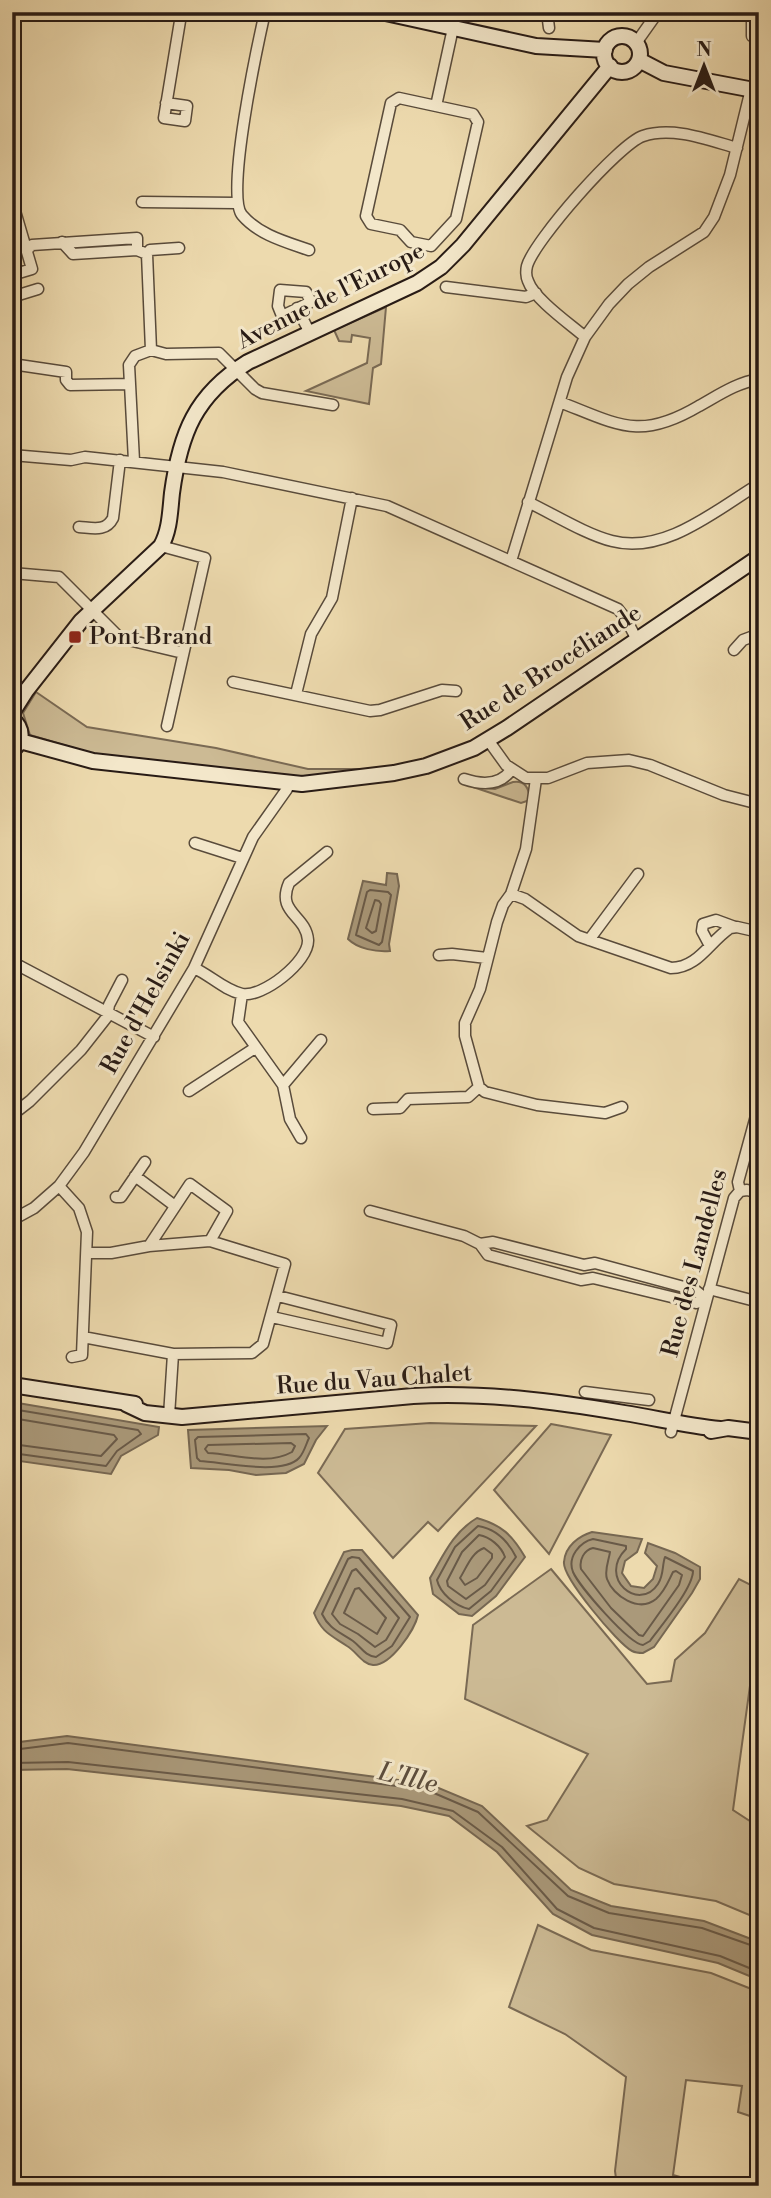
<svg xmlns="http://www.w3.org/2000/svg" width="771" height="2198" font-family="'Libre Bodoni',serif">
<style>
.green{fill:#ccba94;stroke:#7a6a54;stroke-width:2}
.water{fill:#aa997a;stroke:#766752;stroke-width:2}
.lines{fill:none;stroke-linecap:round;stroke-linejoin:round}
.shore{stroke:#695a48;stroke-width:2}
.street-casing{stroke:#594b3b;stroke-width:13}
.secondary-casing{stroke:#281b15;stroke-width:18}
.street{stroke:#f3e7ca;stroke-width:10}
.secondary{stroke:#f3e7ca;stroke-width:14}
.poi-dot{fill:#8f2418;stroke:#f3e7ca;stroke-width:2.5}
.labels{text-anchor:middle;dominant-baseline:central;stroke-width:6;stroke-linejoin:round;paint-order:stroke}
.street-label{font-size:24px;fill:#281b15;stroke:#f3e7ca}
.poi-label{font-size:24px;fill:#281b15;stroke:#f3e7ca;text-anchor:start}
.water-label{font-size:26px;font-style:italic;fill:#5c4d3d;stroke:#f3e7ca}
</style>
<rect width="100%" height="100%" fill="#eddaae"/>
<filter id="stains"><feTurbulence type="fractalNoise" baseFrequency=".00286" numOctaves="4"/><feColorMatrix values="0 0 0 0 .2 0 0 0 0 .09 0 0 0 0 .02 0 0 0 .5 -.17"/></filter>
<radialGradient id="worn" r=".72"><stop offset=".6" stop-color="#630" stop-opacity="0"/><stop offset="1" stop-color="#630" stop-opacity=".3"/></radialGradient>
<path class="green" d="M386,307L381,364L373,368L369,404L306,391L367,363L370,338L352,335L351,342L339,341L334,330Z
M36,692L87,727L216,748L308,769H362L363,772L288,779L94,754L30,735L23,713Z
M513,782C525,780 529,788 530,800L521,803L473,787L495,789Z
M430,1423L536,1426L438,1531L428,1522L393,1558L318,1473L345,1429Z
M551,1424L611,1435L549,1554L494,1490Z
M551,1569L647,1684L671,1681L675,1660L705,1633L739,1579L759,1589V1620L733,1810L759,1827V1919L716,1901L614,1884L579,1868L527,1826L547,1820L588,1754L465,1699L473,1625Z
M538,1925L591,1950L711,1973L759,1992V2119L738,2112L742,2086L686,2080L673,2175L712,2186H617L615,2171L626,2077L565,2034L509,2007Z"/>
<path class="water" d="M387,873L397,874L399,886L389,944L390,951C376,952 358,949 348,939L363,881L386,885Z
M12,1402L159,1427L158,1435L121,1456L111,1474L12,1460Z
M327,1426L316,1440L304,1464L286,1473L256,1475L229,1470L191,1468L188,1430Z
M477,1518C502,1525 512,1535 525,1557L496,1596L472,1616L459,1614L433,1594L430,1578C443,1556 453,1532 477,1518Z
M592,1532L642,1539L637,1552L625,1561L622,1573L631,1586L644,1588L653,1579L657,1566L645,1553L648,1543L675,1553L700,1567V1579L692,1593L654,1647L643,1653C639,1653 636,1653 632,1651C618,1644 562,1577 564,1562C565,1546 579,1536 592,1532Z
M352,1550H362L418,1615C415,1629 391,1666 373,1665C362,1664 356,1651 347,1646C331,1635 322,1633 314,1613L344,1552Z
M67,1736L429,1784L482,1806L571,1890L611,1906L704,1921L759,1942V1980L718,1963L592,1935L553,1914L497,1852L449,1816L401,1806L67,1769L12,1770V1743Z"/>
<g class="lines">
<path class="shore" d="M370,890L388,892L391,895L382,942L379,945L356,935L367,892Z
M375,900L379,901L381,904L376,931L372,933L366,928Z
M12,1409L138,1430L141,1434L117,1451L106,1466L12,1453
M12,1418L114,1435L117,1439L101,1456L12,1444
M306,1434L309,1438C306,1444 304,1453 299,1458C283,1476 222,1462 200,1461L197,1458L195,1440L198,1437Z
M291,1443L295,1446L292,1452C267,1466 235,1454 208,1453L205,1449L208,1445Z
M478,1526C496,1529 508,1541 516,1557L491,1591L469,1609C455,1606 440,1593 437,1580L455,1547Z
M479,1535C490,1537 501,1546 505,1557L485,1585L466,1599L448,1586L447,1581L462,1552Z
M593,1539L626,1546V1549C597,1578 639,1613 658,1584C664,1575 662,1565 665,1557L693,1571C693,1588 661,1626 650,1641L643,1645C629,1644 579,1586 573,1572C567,1557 580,1542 593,1539Z
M484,1548L492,1554V1558L477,1578L465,1585L460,1578C467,1567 471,1553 484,1548Z
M593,1548L610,1552C609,1560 604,1570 607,1579C613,1596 639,1613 656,1599C665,1591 668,1582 673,1572L676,1571L682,1575L679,1585L643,1636L639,1635L611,1608L581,1569C579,1560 584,1550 593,1548Z
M352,1557L359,1558L410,1617L392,1646L376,1657C365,1656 361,1647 353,1641C340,1632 329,1629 322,1614L348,1559Z
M356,1569L399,1618L386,1640L375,1647L358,1634L340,1624L332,1614L352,1571Z
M359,1588L386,1618L377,1634L344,1613L355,1589Z
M12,1750L68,1743L427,1790L478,1812L568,1896L609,1913L702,1928L759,1948
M12,1763L68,1762L402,1799L453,1811L502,1847L557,1909L594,1928L720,1956L759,1972"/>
<defs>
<path id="street" d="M265,12C258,43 225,195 242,215C259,235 286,242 309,250
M547,12L549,28
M752,12V36L759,37
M636,43L658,12
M399,98L473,114L478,122L456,219L431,246L411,242L400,230L371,224L366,216L391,103Z
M166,103L187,106L185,121L164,118L180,21L182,12
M436,106L453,28
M142,202L236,203
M12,211H15L32,269L12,275
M62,242L73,254L137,250L147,254L151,350L166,354L219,353L255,389L262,393L333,405
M27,250L32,245L137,238V250
M147,254L150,250L179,248
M446,287L526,297L536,293
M280,290L306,292L311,302L282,316L278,306Z
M12,297L38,289
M297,308L310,333
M585,337C570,324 534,299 528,281C526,277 526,270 527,266C534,241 619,144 643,136C673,126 708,140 737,148
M12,364L66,372V380L70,385L130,384
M560,402C619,425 640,441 699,406C719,395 736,383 759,379
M12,455L71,460L85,457L223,472L387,506L618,609L626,619L637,640
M134,461L129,365L135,356L151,350
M528,502C553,514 587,535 612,541C665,555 717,509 759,484
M79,527C93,528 106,532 113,518L120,460
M161,546L205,558L167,726
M511,561L567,377L585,337L609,304L628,284L649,267L704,232L714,217L730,175L751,89
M12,573L59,577L120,638L183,653
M734,650L743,640L759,634
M233,682L370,711L380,710L442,690L456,691
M296,694L311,634L332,598L352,498
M488,740L506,765L526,778H548L587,763L629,760L650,765L724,795L759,804
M464,779C482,785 500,786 511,770
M536,779L526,849L511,894L503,905L497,922L480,989L465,1023V1036L479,1087L485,1092L537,1105L605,1113L622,1107
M195,843L242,858
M511,894L525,899L578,936L671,968C698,968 709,942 730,928L737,927L759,932
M589,940L638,874
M710,946L702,931L703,924L716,920L735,927
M439,955L452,954L487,958
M12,962L154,1037
M194,968C210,975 224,990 242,994C262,998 309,962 308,940C306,915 276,913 289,883L327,852
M242,994L238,1022L283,1085L321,1040
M283,1085L290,1119L301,1138
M189,1091L255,1048
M373,1109L400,1108L408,1099L468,1097L479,1087
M12,1115L30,1101L81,1050L107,1017L109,1005L122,980
M135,1176L175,1206
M59,1186L79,1208L87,1232L82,1355L72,1357
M740,1191L747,1190L759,1193
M116,1197H121L145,1162
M370,1211L464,1236L480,1244L488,1255L581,1280L593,1278L696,1303L706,1299L695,1290L595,1263L584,1265L493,1242L480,1244
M12,1220L34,1208L59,1186L84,1152L194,968L253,837L287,789L288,784
M149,1246L190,1184L227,1211L210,1241
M709,1289L759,1302
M272,1317L387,1343L391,1325L278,1296
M83,1337L173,1354L252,1353L263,1344L285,1264L210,1241L149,1246L111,1253H87
M585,1392L649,1400
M169,1416L173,1354
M671,1432L734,1198L740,1191L738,1182L759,1105"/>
<path id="secondary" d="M381,12L536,46L605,50
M604 54a18 18 0 1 1 36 0a18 18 0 1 1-36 0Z
M639,60L664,73L759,91
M12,713L26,691L81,621L161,546C170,530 170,511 172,493C180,434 195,395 248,362L417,283L441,267L463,245L610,66
M12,719C23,728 24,742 12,750
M20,741L93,761L302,784L394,773L426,766L474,748L507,728L759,557
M12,1385L135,1404
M126,1404L145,1413L182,1417L413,1396C484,1392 554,1401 624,1413C656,1418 687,1426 720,1429
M711,1431L728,1428L759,1432"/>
</defs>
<use href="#street" class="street-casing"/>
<use href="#secondary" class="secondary-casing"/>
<use href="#street" class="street"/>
<use href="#secondary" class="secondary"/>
</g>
<rect class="poi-dot" x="68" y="630" width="14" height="14" rx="3.5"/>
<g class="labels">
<g class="street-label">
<text transform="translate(331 296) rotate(-27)">Avenue de l'Europe</text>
<text transform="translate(551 668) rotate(-33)">Rue de Brocéliande</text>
<text transform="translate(146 1003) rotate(-61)">Rue d'Helsinki</text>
<text transform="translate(695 1263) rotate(-75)">Rue des Landelles</text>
<text transform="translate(374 1380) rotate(-4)">Rue du Vau Chalet</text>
</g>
<g class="poi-label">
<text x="89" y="637">Pont Brand</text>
</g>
<g class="water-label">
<text transform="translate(408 1778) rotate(13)">L'Ille</text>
</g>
</g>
<rect width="771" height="2198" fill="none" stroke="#eddaae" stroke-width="42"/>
<rect x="14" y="14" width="743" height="2170" fill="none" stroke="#281b15" stroke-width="3.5"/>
<rect x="21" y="21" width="729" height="2156" fill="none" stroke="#281b15" stroke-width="2"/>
<g transform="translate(704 66)" stroke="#f3e7ca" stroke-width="5" paint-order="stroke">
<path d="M0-5L12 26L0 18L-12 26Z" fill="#281b15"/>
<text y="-10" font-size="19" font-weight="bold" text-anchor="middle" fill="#281b15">N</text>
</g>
<rect width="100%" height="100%" filter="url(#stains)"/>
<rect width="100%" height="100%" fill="url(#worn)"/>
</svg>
